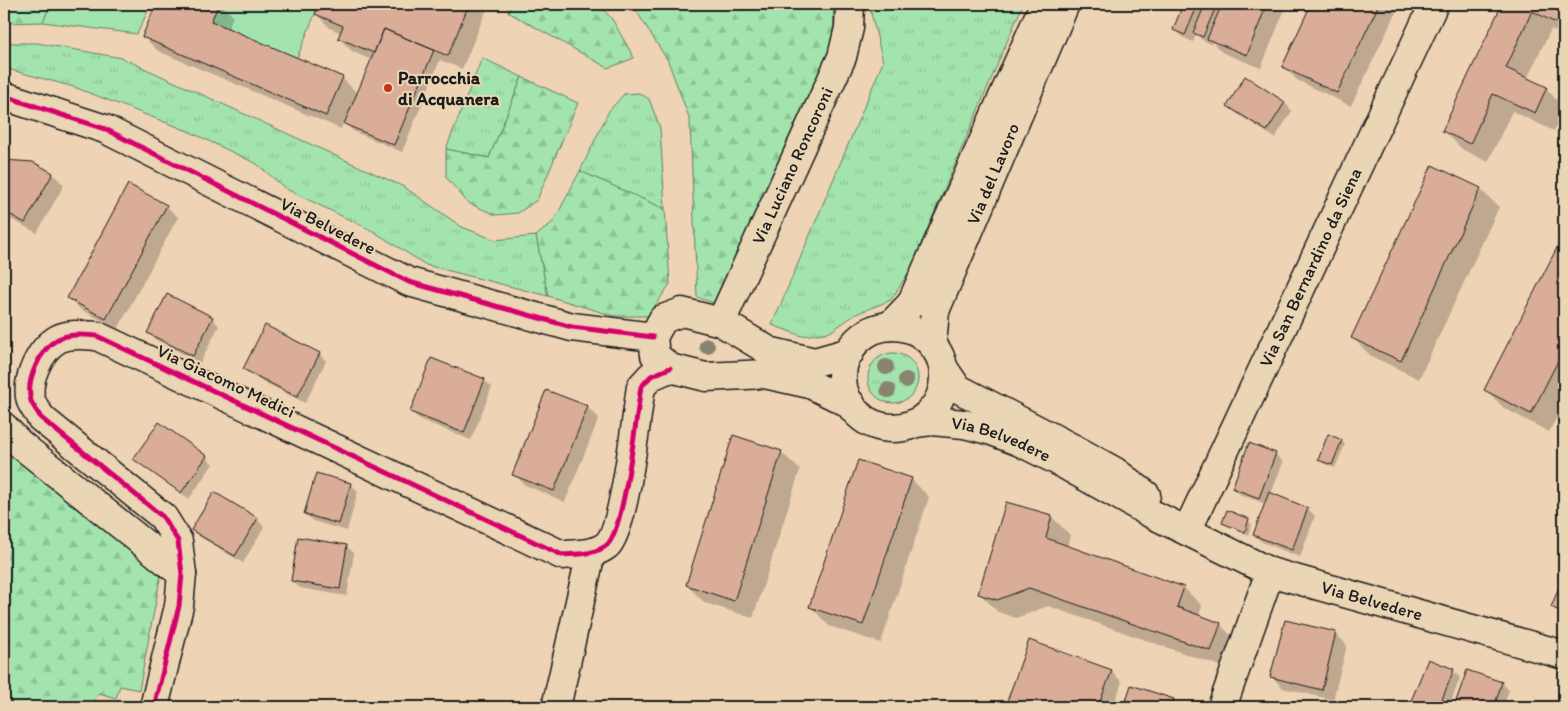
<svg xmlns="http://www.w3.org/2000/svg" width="1568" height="711" font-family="Itim,sans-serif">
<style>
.grass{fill:url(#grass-tufts);stroke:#608065}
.forest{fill:url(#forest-firs);stroke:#608065}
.garden{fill:#a3e4ae;stroke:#608065}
.shadow{fill:#0003}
.building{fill:#d9ad97;stroke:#1c1c1c}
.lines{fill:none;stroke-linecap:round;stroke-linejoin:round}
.street-casing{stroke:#1c1c1c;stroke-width:31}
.street{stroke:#ead6b5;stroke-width:28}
.cycleway-casing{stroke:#ead6b5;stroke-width:8}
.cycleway{stroke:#d6006c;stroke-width:5}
.tree{fill:#898470}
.poi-dot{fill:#c8321e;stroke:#ead6b5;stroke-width:2}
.labels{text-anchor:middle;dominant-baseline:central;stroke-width:4;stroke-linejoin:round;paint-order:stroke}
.poi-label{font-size:18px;font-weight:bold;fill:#1c1c1c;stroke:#ead6b5;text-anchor:start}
.street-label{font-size:18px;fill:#1c1c1c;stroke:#ead6b5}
</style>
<defs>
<pattern id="grass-tufts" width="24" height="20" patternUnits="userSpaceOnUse" patternTransform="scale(1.25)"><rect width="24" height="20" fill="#a3e4ae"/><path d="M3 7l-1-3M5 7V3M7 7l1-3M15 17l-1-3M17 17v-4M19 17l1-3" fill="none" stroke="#8cc395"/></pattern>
<pattern id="forest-firs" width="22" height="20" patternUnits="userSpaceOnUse" patternTransform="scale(1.25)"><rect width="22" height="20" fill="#a3e4ae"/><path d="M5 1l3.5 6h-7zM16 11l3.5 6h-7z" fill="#8cc395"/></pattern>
</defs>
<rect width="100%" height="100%" fill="#eed3b4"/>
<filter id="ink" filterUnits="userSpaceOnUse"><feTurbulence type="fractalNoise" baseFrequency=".02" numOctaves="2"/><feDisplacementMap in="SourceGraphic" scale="10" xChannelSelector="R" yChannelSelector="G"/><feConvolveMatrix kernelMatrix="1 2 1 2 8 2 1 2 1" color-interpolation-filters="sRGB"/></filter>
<g filter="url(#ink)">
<path class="grass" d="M869,4H1023L910,270L891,300L856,314L830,332L802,336L772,325L883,62Z
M4,43H37L122,58L404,187L462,227L495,240L536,236L548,296L426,265L373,231L286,189L257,164L188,131L74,87L4,68Z
M482,58L522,77L489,158L446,149Z
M639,93L649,99L660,128L665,209L580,171L609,111L624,94Z
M868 378a25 25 0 1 1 50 0a25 25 0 1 1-50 0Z"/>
<path class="forest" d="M4,4H51L43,22L4,23Z
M511,4H598L612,19L634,58L608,68L508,12Z
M632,4H833L834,29L826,63L716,304L697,297L690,120L668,61Z
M522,77L578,103L537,200L518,213L496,215L468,203L446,177V149L489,158Z
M580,171L665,209L670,284L648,316H614L548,296L536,236L554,221Z
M16,453L161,574L139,690L120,686L116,698L99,693L91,707H4V468Z"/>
<path class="garden" d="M51,4H151L137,34L43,22Z
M219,4H319L297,58L211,21Z"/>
<path class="shadow" d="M158,4H221L233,16L228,29L342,78L358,94L372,60L353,52L339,38L341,33L330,28L316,14L320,6L316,4H489L462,69L440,60L402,152L353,131L344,122L341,129L158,51L144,37Z
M1184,4H1287L1261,68L1223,53L1212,42L1211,44L1202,40L1196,34L1193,42L1182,37L1174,29Z
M1313,4H1400L1351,106L1297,80L1283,66Z
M1503,4H1564V35L1551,29L1527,79L1547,89L1564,109L1554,131L1512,111L1488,162L1462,149L1444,131Z
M1245,78L1285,103L1292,111L1275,138L1236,113L1228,105Z
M4,162L33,163L53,174L64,185L37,233L9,218H4Z
M129,186L166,206L178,217L118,329L80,309L69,298Z
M1480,189L1499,207L1419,379L1371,356L1353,338Z
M1564,237V403L1549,432L1504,408L1486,390Z
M212,318L219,326L200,363L156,340L148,333Z
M319,354L326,361L305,403L252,376L244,369Z
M484,380L492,387L471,440L419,419L412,412Z
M587,407L599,418L565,502L525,485L514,474Z
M1341,441L1345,444L1335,468L1323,463L1320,459Z
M781,452L800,470L753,618L705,603L687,585Z
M1275,454L1283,462L1271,494L1308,509L1315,516L1300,557L1262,542L1254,535L1266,504L1241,495L1233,487Z
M206,457L213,464L189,499L135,459Z
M911,479L929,497L881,643L829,626L811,607Z
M350,484L358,491L347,531L313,521L306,514Z
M1228,512L1252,524L1248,535L1223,523Z
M1051,516L1070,535L1067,547L1184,588L1202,606L1199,616L1220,624L1238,643L1229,669L1048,606L1016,618L998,612L980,594Z
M257,519L264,527L243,563L200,537L193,530Z
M346,546L354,553L347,596L300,588L292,581Z
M1564,579V616L1552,607Z
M1286,621L1336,634L1347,645L1333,700L1283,688L1272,677Z
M1030,641L1111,671L1122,682L1113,707H1006Z
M1453,670L1460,678L1449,707L1410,705Z
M1468,671L1502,683L1509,690L1503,707H1455Z
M1132,687L1174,700L1181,707H1125Z"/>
<path class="building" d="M156,4H219L211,21L343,77L326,116L142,37Z
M319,4H469L448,56L384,29L374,53L338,38L343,26L315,14Z
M1183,4H1198L1185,35L1173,30Z
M1205,4H1217L1203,37L1193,33Z
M1222,4H1267L1247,55L1207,39Z
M1311,4H1379L1337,93L1282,67Z
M1502,4H1564V27L1532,11L1506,68L1547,87L1535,113L1493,94L1470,144L1442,131Z
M384,29L434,50L394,145L344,124Z
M1245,76L1285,102L1267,131L1227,106Z
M4,160L33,162L53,173L25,223L4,211Z
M1432,165L1481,188L1401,361L1351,338Z
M128,184L167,205L106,319L67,298Z
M1564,234V349L1531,414L1484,390Z
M167,294L213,317L193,356L147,333Z
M265,325L320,353L297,397L243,369Z
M431,358L485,379L464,433L410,412Z
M546,390L588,406L554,491L512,475Z
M159,422L207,456L181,493L133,459Z
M1328,434L1342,440L1332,465L1318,460Z
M733,435L782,451L734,601L686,585Z
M1249,443L1276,453L1259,498L1232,488Z
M858,460L912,478L863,625L809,607Z
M316,473L351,483L339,524L304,514Z
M214,492L258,518L235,556L191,530Z
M1269,492L1308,508L1292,550L1253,535Z
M1006,502L1052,515L1046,538L1184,587L1177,607L1221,623L1211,651L1029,588L997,600L978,594Z
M1227,510L1249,519L1245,532L1222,523Z
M298,537L347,545L340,589L291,581Z
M1564,575V613L1551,607Z
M1285,620L1336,632L1322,690L1270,677Z
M1029,640L1112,670L1098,707H1005Z
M1428,659L1454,669L1439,707H1413L1409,706Z
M1467,670L1502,682L1494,707H1454Z
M1131,685L1174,699L1172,707H1124Z"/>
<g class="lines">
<defs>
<g id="street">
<path d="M4,96L105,129L409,282L572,327L653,337"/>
<path id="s1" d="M721,322L842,57L849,28L850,4"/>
<path d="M890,326L911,304L1043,7"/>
<circle cx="893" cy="377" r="51"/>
<path id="s2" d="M932,344L935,311L1065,4"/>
<path d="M850,352L815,362L769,351L721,322L682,312L663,319L653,337L655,355L670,368L706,377L765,374L810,384L851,404"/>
<path d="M944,369L957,388L1076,450L1114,471L1146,495"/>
<path id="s3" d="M915,423L932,421L964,424L992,431L1020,442L1058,461L1150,513L1270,572L1564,655"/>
<path d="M4,427L20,444L182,574"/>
<path id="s4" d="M1187,531L1434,4"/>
<path d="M154,707L179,606L182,574L178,541L163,517L41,418C38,412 33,406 31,401C25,381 40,349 58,339C69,333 85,335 97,336L562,555C576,554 595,555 607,545C625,528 636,417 641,387L651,376L670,368"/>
<path d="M556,707L591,553"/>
<path d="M1222,707L1270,572"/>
</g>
</defs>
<use href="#street" class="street-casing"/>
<use href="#street" class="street"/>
<defs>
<path id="cycleway" d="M4,96L105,129L409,282L572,327L653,337
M154,707L179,606L182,574L178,541L163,517L41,418C38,412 33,406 31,401C25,381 40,349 58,339C69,333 85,335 97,336L562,555C576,554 595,555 607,545C625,528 636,417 641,387L651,376L670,368"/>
</defs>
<use href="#cycleway" class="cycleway-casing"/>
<use href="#cycleway" class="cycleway"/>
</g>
<g class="tree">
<circle cx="707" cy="346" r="8"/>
<circle cx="886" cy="367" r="8"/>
<circle cx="906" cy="380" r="8"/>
<circle cx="888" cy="390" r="8"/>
</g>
</g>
<circle class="poi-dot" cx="388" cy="88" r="5"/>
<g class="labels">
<g class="poi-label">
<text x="398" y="78">Parrocchia<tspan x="398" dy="21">di Acquanera</tspan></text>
</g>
<g class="street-label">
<text stroke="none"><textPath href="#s1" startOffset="172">Via Luciano Roncoroni</textPath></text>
<text stroke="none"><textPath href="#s2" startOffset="182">Via del Lavoro</textPath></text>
<text transform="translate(328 226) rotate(27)">Via Belvedere</text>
<text stroke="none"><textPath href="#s4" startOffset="291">Via San Bernardino da Siena</textPath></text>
<text transform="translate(226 381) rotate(25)">Via Giacomo Medici</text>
<text stroke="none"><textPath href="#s3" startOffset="89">Via Belvedere</textPath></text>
<text stroke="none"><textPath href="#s3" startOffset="496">Via Belvedere</textPath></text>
</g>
</g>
<rect width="1568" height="711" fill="none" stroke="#ead6b5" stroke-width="20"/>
<rect x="10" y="10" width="1548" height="691" fill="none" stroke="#1c1c1c" stroke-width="2" filter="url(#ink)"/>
</svg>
